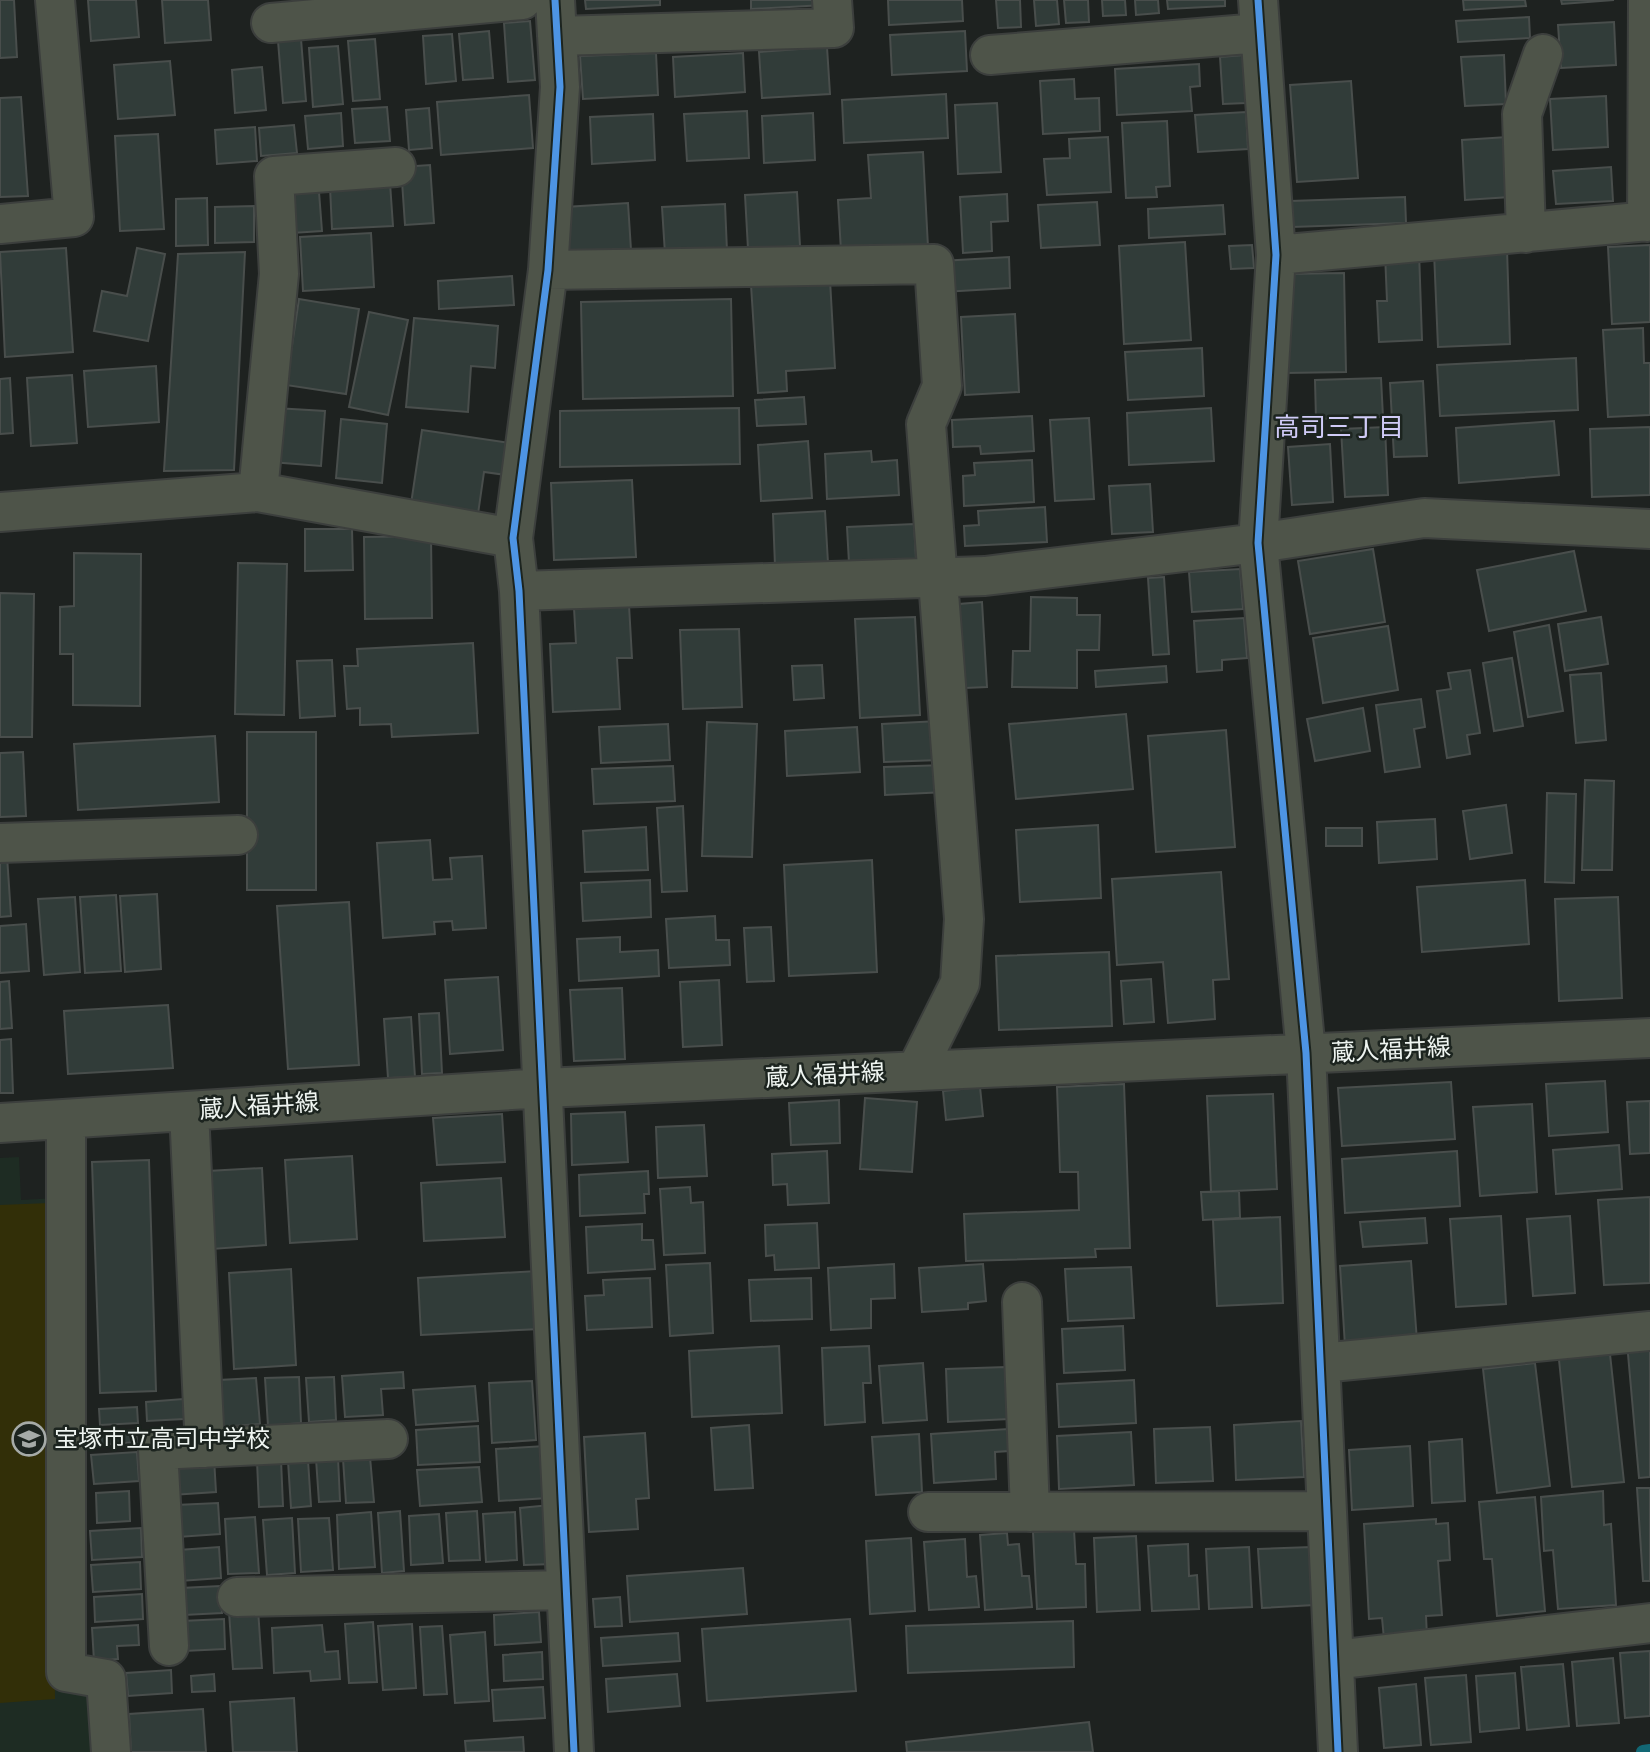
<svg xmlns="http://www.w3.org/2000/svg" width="1650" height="1752" font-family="'Roboto Condensed','Noto Sans JP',sans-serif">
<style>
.built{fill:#1e2c23}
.green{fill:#322f08}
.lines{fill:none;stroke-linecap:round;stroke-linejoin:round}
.stream{stroke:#126774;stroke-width:14}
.building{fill:#313c39;stroke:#494e4c;stroke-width:2}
.minor-casing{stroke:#3c3f3d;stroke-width:42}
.minor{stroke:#4e5449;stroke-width:38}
.cycleway-casing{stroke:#1c241f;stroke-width:11}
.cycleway{stroke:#4d94e3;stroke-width:7}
.labels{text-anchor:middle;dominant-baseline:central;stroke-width:5;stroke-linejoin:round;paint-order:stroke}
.street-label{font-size:24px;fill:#eff5f1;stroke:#1c241f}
.poi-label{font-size:24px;fill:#eff5f1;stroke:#1c241f;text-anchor:start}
.neighbourhood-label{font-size:26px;fill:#d0cbf7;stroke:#1c241f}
</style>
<rect width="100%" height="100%" fill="#1e2220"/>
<path class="built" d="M19,1157L21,1200L57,1198L59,1679L87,1687L96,1752H0V1158Z"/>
<path class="green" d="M50,1203L55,1699L0,1703V1205Z"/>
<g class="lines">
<path class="stream" d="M1643,1752L1650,1751"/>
</g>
<path class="building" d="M0,0H14L17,57L0,58Z
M88,0H136L139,37L91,41Z
M162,0H208L211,40L165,43Z
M585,0H660V5L586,9Z
M751,0H824V5L751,9Z
M888,0H962L963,21L889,25Z
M996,0H1020L1021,27L998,28Z
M1034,0H1057L1059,24L1036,26Z
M1064,0H1088L1089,22L1066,23Z
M1102,0H1125L1126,15L1103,16Z
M1135,0H1158L1159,13L1136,15Z
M1167,0H1225V6L1168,9Z
M1463,0H1525L1526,6L1464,10Z
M1561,0H1614L1562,4Z
M1529,17L1530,38L1458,42L1456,21Z
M530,21L535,80L508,82L504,23Z
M1614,22L1616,65L1561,68L1558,25Z
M489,31L493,78L463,80L459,34Z
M965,31L967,71L892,75L890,35Z
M452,34L456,81L426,84L423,36Z
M301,39L306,101L283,103L278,41Z
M375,39L380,99L353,101L348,41Z
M338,46L343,104L313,107L309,48Z
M827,47L830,94L762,98L759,52Z
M656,53L658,95L583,99L580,56Z
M743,53L745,92L675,97L673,57Z
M1244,55L1246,103L1223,104L1220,57Z
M1504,55L1506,104L1465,106L1461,57Z
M170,61L175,115L118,119L114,65Z
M1199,64L1200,86L1190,87L1192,111L1117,115L1115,69Z
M262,67L266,110L235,113L232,70Z
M1074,79L1075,99L1099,98L1100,131L1043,134L1040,81Z
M1351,81L1358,178L1297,182L1290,85Z
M946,94L948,138L844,143L842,100Z
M529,95L533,148L441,155L437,102Z
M1606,96L1608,147L1553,150L1550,99Z
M21,97L28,196L0,197V98Z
M997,103L1001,172L958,174L955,105Z
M387,107L390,141L355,143L352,109Z
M429,108L432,148L409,150L406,110Z
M747,111L749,158L687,161L684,114Z
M1246,112L1248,149L1198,152L1195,115Z
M341,113L343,146L308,149L305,116Z
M813,113L815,160L764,163L762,116Z
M653,114L655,160L592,164L590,117Z
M1167,121L1170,186L1156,187L1157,197L1126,198L1122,123Z
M294,125L297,153L261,156L259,128Z
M255,127L257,161L217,164L215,130Z
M158,134L164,229L120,231L115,136Z
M1108,137L1111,192L1047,195L1044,159L1070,158L1069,139Z
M1507,137L1510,197L1465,200L1462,140Z
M923,152L928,247L841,251L838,200L871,198L868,155Z
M430,165L434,223L405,225L401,167Z
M1611,167L1613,201L1556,204L1553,171Z
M390,183L393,226L332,229L330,187Z
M319,192L322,231L292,233L290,193Z
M797,192L800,246L748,249L745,195Z
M1007,194L1008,221L991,222L992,251L963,253L960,197Z
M1405,197L1406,223L1292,227L1291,201Z
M207,198L208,245L176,246V199Z
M1097,202L1100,245L1041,248L1038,205Z
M628,203L631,250L568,254L565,207Z
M725,204L727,251L665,254L662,207Z
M1223,205L1225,234L1149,238L1148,209Z
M254,206V242L215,243V207Z
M371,233L374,287L303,291L300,237Z
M1185,242L1191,340L1124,344L1119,246Z
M1252,245L1254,268L1231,269L1229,246Z
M1650,245V322L1612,324L1608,247Z
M66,248L73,352L5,357L0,252Z
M137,248L165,254L148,341L94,331L102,291L127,296Z
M1507,249L1510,344L1438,347L1434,252Z
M1419,251L1422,340L1379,342L1377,301H1387L1385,253Z
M245,252L234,470L164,471L178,254Z
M1009,257L1010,288L943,292L941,261Z
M1344,273L1346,372L1285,373L1284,274Z
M512,276L514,305L439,309L438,281Z
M830,280L835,368L786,371L787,391L758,393L751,285Z
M299,299L359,309L346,394L286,385Z
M731,299L733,396L583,399L581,302Z
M369,312L408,320L388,415L349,407Z
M1015,314L1019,392L965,395L961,317Z
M414,318L498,326L495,368L471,366L468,412L406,407Z
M1643,328L1644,363H1650V415L1608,417L1603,330Z
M1202,348L1204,396L1128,400L1125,352Z
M1576,358L1578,410L1440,416L1437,365Z
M156,366L159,422L88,427L84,371Z
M72,375L77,443L31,446L27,378Z
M10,378L13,433L0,434V379Z
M1381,378L1383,417L1316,419L1315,380Z
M1423,381L1427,456L1394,457L1390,383Z
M804,397L806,424L757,426L755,400Z
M275,408L325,411L321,466L271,462Z
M739,408L740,464L560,467V411Z
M1211,408L1214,461L1129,465L1127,413Z
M1032,416L1034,451L981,454L980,446L953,447L952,420Z
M1089,418L1094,499L1055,501L1050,420Z
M341,419L387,424L382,483L336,478Z
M1554,421L1559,475L1459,483L1456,428Z
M1385,427L1388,495L1345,497L1341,429Z
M1650,427V495L1592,497L1590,429Z
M422,430L510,443L506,475L484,472L478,514L411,504Z
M808,441L812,498L761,501L758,445Z
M1330,444L1333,502L1292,505L1288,447Z
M871,451L872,462L897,460L899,495L827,499L825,454Z
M1032,460L1034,502L964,506L963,476L975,475L974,463Z
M632,480L636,557L554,560L551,483Z
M1150,484L1153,532L1112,534L1109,486Z
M1045,507L1047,542L965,546L964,526L979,525L978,511Z
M825,511L828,563L775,566L773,514Z
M914,524L916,559L849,563L847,527Z
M305,529H352L353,570L305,571Z
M431,536L432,618L365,619L364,537Z
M1373,549L1385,622L1310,634L1298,561Z
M1574,551L1586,611L1489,631L1477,570Z
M74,553L141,554L140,706L73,705V654H60V607L74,606Z
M238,563L287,564L284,715L235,714Z
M1240,569L1243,609L1192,612L1189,572Z
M1164,577L1169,654L1153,655L1148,578Z
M0,593L34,594L32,737H0Z
M1031,597L1077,598V615H1100L1099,650H1077V688L1012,687L1013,651H1030Z
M982,602L987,687L965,688L959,604Z
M629,605L632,658H617L620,709L553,712L550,644L576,643L574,608Z
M915,617L920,715L860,718L855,619Z
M1601,617L1608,664L1565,671L1558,624Z
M1244,618L1247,658L1222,660V670L1197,672L1194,621Z
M1549,625L1563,711L1528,717L1514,632Z
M1388,626L1398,690L1323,703L1313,638Z
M739,629L742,707L683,709L680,630Z
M473,643L478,733L392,737L391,724L360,725V708L347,709L344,666H358L357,649Z
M1512,658L1523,726L1494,731L1483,663Z
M332,660L335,716L300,718L297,661Z
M822,665L824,698L794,700L792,666Z
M1166,666L1167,682L1096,687L1095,671Z
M1470,670L1480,733L1467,735L1470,754L1447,758L1437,691L1451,689L1448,673Z
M1601,673L1606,740L1576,743L1570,675Z
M1421,699L1425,727L1414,729L1420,767L1385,772L1376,705Z
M1363,708L1370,751L1315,761L1307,719Z
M1126,714L1133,789L1016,799L1009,724Z
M938,721L940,760L884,762L882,724Z
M707,722L757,724L752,857L702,856Z
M668,724L670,760L601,763L599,727Z
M857,727L860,772L787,776L785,731Z
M1226,730L1235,847L1156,852L1148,736Z
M247,732H316V890H247Z
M215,736L219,802L78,810L74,744Z
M23,752L26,816L0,817V753Z
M945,765L946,792L885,795L884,767Z
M673,766L675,801L594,804L592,769Z
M1585,780L1614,781L1612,870H1582Z
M1547,793L1576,794L1574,883L1545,882Z
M1506,805L1512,853L1470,859L1463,811Z
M683,806L687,891L662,892L657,808Z
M1435,819L1437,859L1379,863L1377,822Z
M1098,825L1101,898L1020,902L1016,830Z
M646,827L648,870L585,872L583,831Z
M1326,828H1362V846H1326Z
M430,840L433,880L452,879L450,858L482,856L486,928L453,930L452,921L434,922L435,934L383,938L377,843Z
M0,856H7L11,916L0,917Z
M872,860L877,972L789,976L784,865Z
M1221,872L1229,979L1213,980L1215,1019L1168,1023L1163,962L1117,965L1112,879Z
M650,880L651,917L583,921L581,883Z
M1525,880L1529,944L1422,952L1417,887Z
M157,894L161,969L125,972L120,896Z
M116,895L121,971L85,973L80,897Z
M75,897L80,972L44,975L38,899Z
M1618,897L1622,998L1559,1001L1555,899Z
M349,902L359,1065L288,1069L277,906Z
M715,916L716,940H729L730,965L669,968L666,919Z
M26,924L29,971L0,973V926Z
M771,927L774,981L747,982L744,928Z
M620,937V952L658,950L659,976L579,981L577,939Z
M1109,952L1112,1026L999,1030L996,956Z
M498,977L503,1050L450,1054L445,980Z
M1151,979L1154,1022L1124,1024L1121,981Z
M719,980L722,1045L683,1047L680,982Z
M9,981L12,1028L0,1029V982Z
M622,988L625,1059L574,1061L570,990Z
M168,1005L173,1068L68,1074L64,1011Z
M439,1013L442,1073L422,1074L419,1014Z
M411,1017L415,1077L388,1078L384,1019Z
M11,1039L13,1093H0V1040Z
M1605,1081L1608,1132L1549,1136L1546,1084Z
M1451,1082L1455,1139L1342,1146L1338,1088Z
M1124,1084L1130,1248L1095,1249L1096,1257L966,1261L964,1214L1079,1210L1078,1172H1060L1057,1087Z
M980,1087L983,1116L946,1120L943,1091Z
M1273,1094L1277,1189L1211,1192L1207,1096Z
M865,1098L917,1102L912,1172L860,1169Z
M839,1100L840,1143L791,1145L789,1103Z
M1650,1101V1153L1630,1154L1627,1102Z
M1532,1104L1537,1192L1480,1196L1473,1107Z
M625,1112L628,1162L572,1165L571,1114Z
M502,1114L505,1162L437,1165L433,1118Z
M704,1125L707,1176L658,1178L656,1127Z
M1619,1145L1622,1189L1556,1194L1553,1150Z
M827,1151L829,1203L788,1205L787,1184L773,1185L772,1154Z
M1457,1151L1460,1206L1345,1213L1342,1159Z
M352,1156L357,1239L290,1243L285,1160Z
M149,1160L156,1391L100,1393L92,1162Z
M262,1168L266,1245L212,1249L208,1171Z
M648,1171L649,1194H644L645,1213L580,1216L579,1175Z
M501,1178L505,1237L424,1241L421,1183Z
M690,1187L691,1203L703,1202L705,1253L664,1255L660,1189Z
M1239,1191L1240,1218L1203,1220L1201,1192Z
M1650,1197V1283L1604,1285L1598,1200Z
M1501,1216L1506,1304L1456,1307L1450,1219Z
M1570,1216L1575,1293L1533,1296L1527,1219Z
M1280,1217L1283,1303L1217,1306L1213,1220Z
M1425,1218L1427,1243L1363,1247L1360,1222Z
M817,1223L819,1268L775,1270L774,1255L766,1256L765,1225Z
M642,1224V1240H653L655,1269L588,1273L586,1227Z
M1411,1261L1417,1341L1345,1346L1340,1266Z
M710,1263L713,1333L670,1336L666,1265Z
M894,1264L895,1298L871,1299V1328L831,1330L828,1268Z
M983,1264L986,1301L968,1303V1309L922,1312L919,1268Z
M1131,1267L1134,1318L1068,1321L1065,1269Z
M291,1269L296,1365L234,1369L229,1273Z
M537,1271L540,1329L421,1335L418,1278Z
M650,1278L652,1327L587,1330L585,1296L604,1295L603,1280Z
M811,1278L812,1319L751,1321L749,1280Z
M1123,1326L1125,1370L1064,1373L1062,1329Z
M1650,1341V1477L1639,1478L1627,1343Z
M1609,1345L1624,1482L1572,1487L1558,1350Z
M779,1346L782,1413L692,1417L689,1351Z
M869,1346L871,1383H863L865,1422L825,1425L822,1348Z
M923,1363L927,1420L883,1423L879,1366Z
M1535,1363L1550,1486L1497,1493L1483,1369Z
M1006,1367L1009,1419L948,1422L946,1369Z
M403,1372L404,1388L381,1389L383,1415L345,1417L342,1376Z
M299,1377L301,1423L268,1426L265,1378Z
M334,1377L336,1420L309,1422L306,1378Z
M256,1378L260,1424L221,1427L219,1380Z
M1134,1380L1136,1423L1059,1427L1057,1384Z
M532,1381L536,1440L492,1443L489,1383Z
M475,1386L478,1421L416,1425L413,1390Z
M183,1399L184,1419L147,1421L146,1402Z
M137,1407L138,1423L100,1425L99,1409Z
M1301,1421L1304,1477L1236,1480L1234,1425Z
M749,1425L753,1488L715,1490L711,1428Z
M478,1426L480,1462L418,1465L416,1430Z
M1210,1427L1213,1481L1156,1483L1154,1429Z
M1008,1429L1009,1451L995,1452L996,1479L934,1483L931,1434Z
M136,1430L137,1442L99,1445V1433Z
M1131,1432L1134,1485L1059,1489L1057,1436Z
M645,1433L649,1498L636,1499L638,1529L589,1532L584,1437Z
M919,1434L922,1492L876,1495L872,1437Z
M1462,1439L1465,1501L1432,1503L1429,1442Z
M545,1446L548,1498L499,1501L496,1449Z
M1410,1446L1413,1506L1352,1510L1349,1450Z
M137,1452L139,1481L94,1484L91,1455Z
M338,1457L340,1501L319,1502L316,1459Z
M370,1457L374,1502L346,1503L343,1459Z
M214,1458L216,1492L172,1495L170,1461Z
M281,1460L283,1506L259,1507L257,1461Z
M308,1460L311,1506L291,1508L288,1461Z
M479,1467L482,1502L420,1506L417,1470Z
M1637,1488H1650V1581H1643Z
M129,1491L130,1521L97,1523L96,1493Z
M1603,1491L1604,1525L1611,1524L1616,1605L1558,1609L1553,1550L1544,1551L1541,1497Z
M1535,1497L1545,1611L1497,1616L1492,1559H1484L1479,1502Z
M218,1503L220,1534L178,1537L176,1505Z
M550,1505L554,1564L524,1565L520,1508Z
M400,1511L404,1571L382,1573L378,1513Z
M477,1511L480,1560L449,1561L446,1513Z
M371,1512L375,1567L339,1569L337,1515Z
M515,1512L517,1560L486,1562L483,1514Z
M439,1514L443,1563L411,1565L409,1516Z
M255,1517L259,1573L228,1574L225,1519Z
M292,1518L295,1573L267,1575L263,1520Z
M329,1518L333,1570L301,1572L298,1519Z
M1436,1519V1524L1448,1523L1450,1560L1438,1561L1442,1615L1426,1616L1427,1636L1384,1639L1382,1618L1369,1619L1364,1524Z
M141,1528L142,1557L92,1560L90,1531Z
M1074,1530L1076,1564H1085L1086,1607L1037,1609L1033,1532Z
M1007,1533L1008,1545L1019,1544L1022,1576H1029L1032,1607L985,1610L980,1535Z
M1136,1536L1140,1610L1097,1612L1094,1538Z
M911,1538L915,1611L870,1614L866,1541Z
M965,1539L967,1577L976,1576L979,1607L929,1610L924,1542Z
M1188,1544L1189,1576L1197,1575L1199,1609L1152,1611L1148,1546Z
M219,1547L221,1578L180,1581L179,1550Z
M1249,1547L1252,1607L1209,1609L1206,1549Z
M1311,1547L1314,1605L1262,1608L1258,1549Z
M140,1562L141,1589L93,1592L91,1565Z
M743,1568L747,1614L630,1622L627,1576Z
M220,1586L222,1613L184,1615L181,1588Z
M142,1594L143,1619L95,1622L94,1597Z
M620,1597L622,1626L595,1627L593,1599Z
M258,1609L262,1668L233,1669L229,1612Z
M539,1612L541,1642L495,1645L494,1615Z
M224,1619L225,1649L184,1651L182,1621Z
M850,1619L856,1691L707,1701L702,1629Z
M1073,1621L1074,1667L908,1673L906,1626Z
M373,1622L377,1682L349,1683L345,1624Z
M412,1624L416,1688L383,1690L378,1626Z
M138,1625L139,1645L117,1646L118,1659L94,1661L92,1628Z
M322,1625L325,1652L338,1651L340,1679L311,1681L310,1671L274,1673L272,1628Z
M442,1626L447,1694L424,1695L420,1627Z
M485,1632L489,1701L455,1703L450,1635Z
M678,1633L680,1661L603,1666L601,1638Z
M1650,1651V1716L1625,1718L1620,1653Z
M542,1652L543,1679L504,1681L503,1655Z
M1613,1658L1619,1723L1577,1726L1572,1662Z
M1563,1664L1569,1726L1527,1730L1521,1667Z
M171,1670L172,1693L128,1696L126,1673Z
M1515,1673L1519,1728L1480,1732L1476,1676Z
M214,1674L215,1691L192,1692L191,1676Z
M677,1674L680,1706L608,1712L606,1679Z
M1466,1675L1471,1742L1431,1745L1425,1678Z
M1416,1684L1421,1745L1384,1748L1379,1688Z
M543,1687L545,1718L494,1721L492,1690Z
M294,1698L297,1752H233L230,1702Z
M203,1709L206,1752H131L129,1714Z
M1089,1722L1093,1752H907L906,1742Z
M523,1737L524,1752H466L465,1741Z"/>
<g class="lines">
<defs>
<path id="minor" d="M555,0L560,87L548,270L513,538L519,591L574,1752
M1258,0L1276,255L1258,543L1306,1053L1338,1752
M271,23L522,0
M557,36L834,28L832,0
M990,55L1260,33
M1647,222L1648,0
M0,224L74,217L55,0
M1526,233L1522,114L1543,54
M1276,255L1650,221
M548,270L934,264L942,386L926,424L964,919L960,983L916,1071
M258,492L279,274L274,176L396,167
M0,512L258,492L513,538
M519,591L985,576L1258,543L1424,518L1650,529
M0,843L238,835
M189,1111L205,1448
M66,1119V1672L106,1679L111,1752
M0,1123L544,1088L1650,1038
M1022,1302L1030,1512
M1321,1363L1650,1331
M928,1512L1327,1511
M237,1597L566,1590
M169,1646L158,1450L388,1439
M1334,1660L1650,1623"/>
</defs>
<use href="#minor" class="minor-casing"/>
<use href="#minor" class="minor"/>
<defs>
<path id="cycleway" d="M555,0L560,87L548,270L513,538L519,591L574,1752
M1258,0L1276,255L1258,543L1306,1053L1338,1752"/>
</defs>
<use href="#cycleway" class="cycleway-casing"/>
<use href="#cycleway" class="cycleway"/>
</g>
<defs>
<symbol id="school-ring" viewBox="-11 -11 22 22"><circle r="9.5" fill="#1c241f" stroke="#a6aba8" stroke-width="1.5"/><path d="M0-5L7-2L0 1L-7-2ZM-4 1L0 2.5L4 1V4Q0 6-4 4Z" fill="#a6aba8"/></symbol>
</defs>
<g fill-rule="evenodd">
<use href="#school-ring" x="10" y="1420" width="38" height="38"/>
</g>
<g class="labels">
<g class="street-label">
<text transform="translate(1391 1050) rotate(-3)">蔵人福井線</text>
<text transform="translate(825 1075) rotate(-3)">蔵人福井線</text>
<text transform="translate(259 1106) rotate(-4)">蔵人福井線</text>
</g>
<g class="poi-label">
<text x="54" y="1439">宝塚市立高司中学校</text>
</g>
<g class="neighbourhood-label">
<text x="1339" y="427">高司三丁目</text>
</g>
</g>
</svg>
